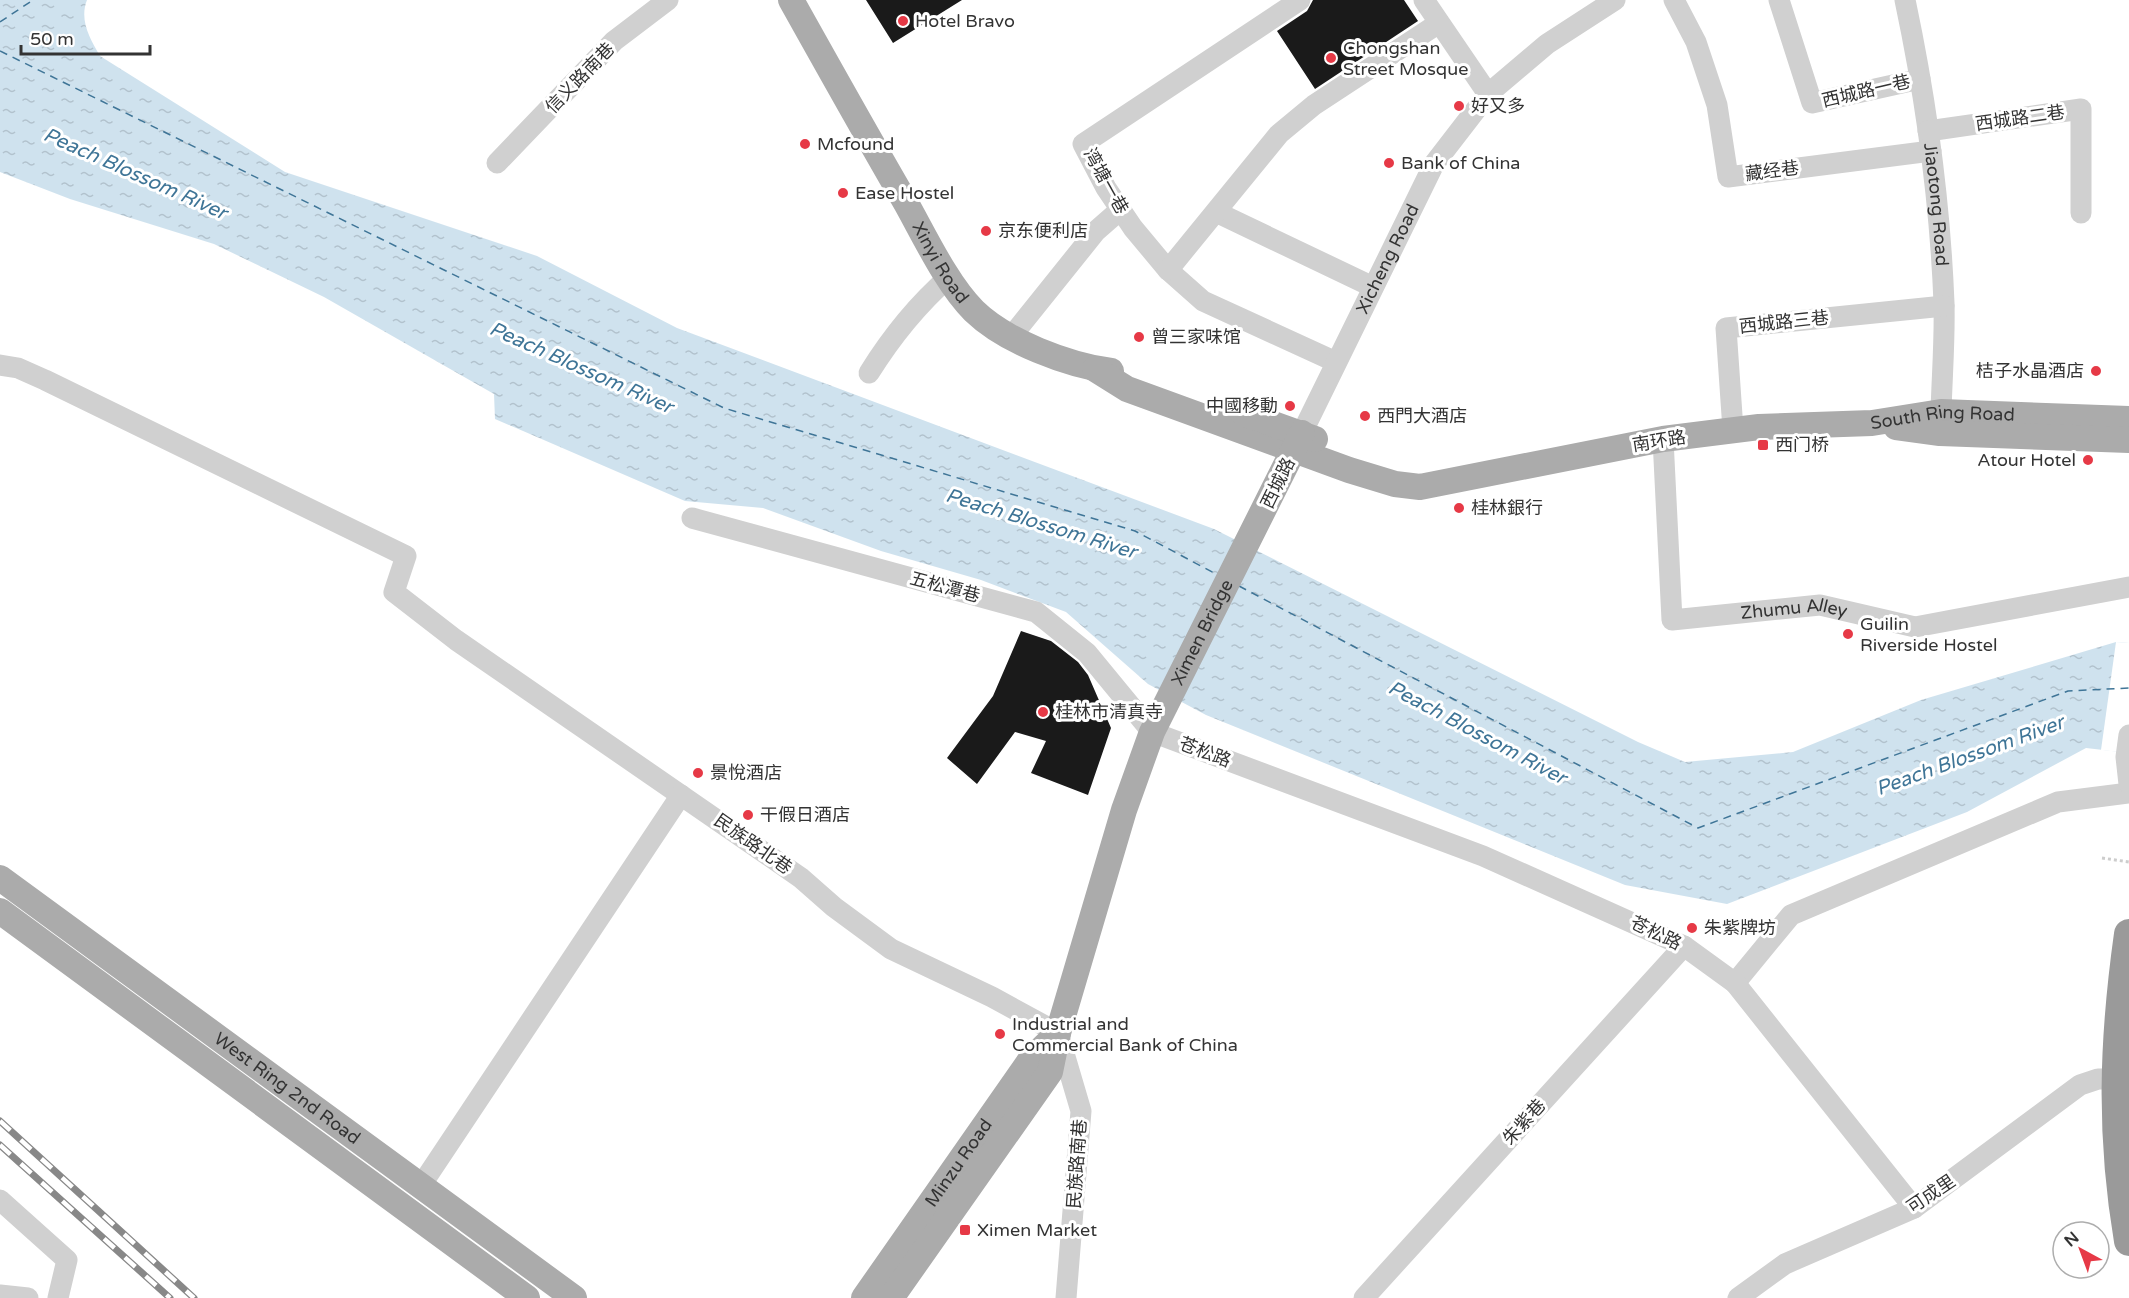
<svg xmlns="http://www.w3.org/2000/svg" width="2129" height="1298" font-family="'Varela Round','Noto Sans SC',sans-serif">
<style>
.water{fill:url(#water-ripples)}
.pier{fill:#fff}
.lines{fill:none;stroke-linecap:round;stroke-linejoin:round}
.ferry{stroke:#3f7597;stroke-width:1.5;stroke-dasharray:8 6;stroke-linecap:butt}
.building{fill:#1a1a1a}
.path{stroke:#cdcdcd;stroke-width:3;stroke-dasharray:3 3;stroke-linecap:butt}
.minor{stroke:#d0d0d0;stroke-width:21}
.major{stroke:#ababab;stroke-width:26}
.highway{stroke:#9a9a9a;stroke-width:30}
.rail-casing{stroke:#888;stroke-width:7}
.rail{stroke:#fff;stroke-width:4.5;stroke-dasharray:14;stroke-linecap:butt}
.poi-dot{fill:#e63946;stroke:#fff;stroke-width:2}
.labels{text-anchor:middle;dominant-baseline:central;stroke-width:6;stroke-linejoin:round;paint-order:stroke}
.poi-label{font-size:18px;fill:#333;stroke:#fff;text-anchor:start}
.street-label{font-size:18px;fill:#333;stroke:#fff}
.water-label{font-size:20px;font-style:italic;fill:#3f7597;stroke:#fff}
</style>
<defs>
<pattern id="water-ripples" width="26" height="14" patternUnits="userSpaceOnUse" patternTransform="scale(1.5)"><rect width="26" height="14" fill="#cfe2ee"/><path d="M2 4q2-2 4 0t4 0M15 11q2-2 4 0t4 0" fill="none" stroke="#b2c2cd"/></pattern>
</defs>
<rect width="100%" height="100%" fill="#fff"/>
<path class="water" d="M0,0H87C79,20 90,39 100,56L285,172L537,256L677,328L1214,529L1638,742L1685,762L1793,752L1921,700L2116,642L2129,643V753L2086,748L1967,812L1727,904L1625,885L1206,715L1148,684L1066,612L981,580L881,551L763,508L685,501L495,419L494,394L324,297L214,244L70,199L0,172Z"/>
<path class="pier" d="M2116,642L2129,643V753L2101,750Z"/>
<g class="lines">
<path class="ferry" d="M0,22L33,0
M0,51L724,408L1135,531L1216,574
M1239,586L1698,828L2068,691L2129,688"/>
</g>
<path class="building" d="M866,0H962L893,43Z
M1313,0H1404L1418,21L1315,89L1277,31L1307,11Z
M1021,631L1051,641L1078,662L1088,675L1111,728L1088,795L1031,773L1046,741L1015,732L977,784L947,758L993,696Z"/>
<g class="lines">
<path class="path" d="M2102,858L2129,862"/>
<g class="minor">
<path d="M1300,0L1083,144L1106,188L1133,228L1168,270L1203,301L1336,362"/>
<path d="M1424,0L1488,94"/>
<path d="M1674,0L1696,42L1717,105L1728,177L1931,151"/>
<path d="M1779,0L1812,103L1920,79"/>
<path id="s1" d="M1905,0C1926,99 1940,201 1944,303C1945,339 1942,376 1941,412"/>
<path d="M1928,131L2081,109V213"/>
<path d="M497,163L614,41L668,0"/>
<path d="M1216,212L1373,287"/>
<path d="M1168,270L1279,134L1314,105L1439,23"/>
<path d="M1011,337L1096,231L1120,210"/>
<path d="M0,365L18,368L45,380L406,556L394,592L456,640L801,878L834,907L891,949L992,997L1058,1033L1081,1111L1066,1298"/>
<path d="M869,373C892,336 916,306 949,277"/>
<path d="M1733,430L1726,328L1944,306"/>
<path id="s2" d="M1302,433L1434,164L1488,94L1547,44L1615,0"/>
<path id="s3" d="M1663,439L1672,620L1820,605L1915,627L2129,587"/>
<path d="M692,518L1036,612L1087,653L1152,732L1483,856L1684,946L1735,983L1791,915L2058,802L2129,793"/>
<path d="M2129,735L2126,757L2129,784"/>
<path d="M1735,983L1914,1208"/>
<path d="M422,1184L681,795"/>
<path d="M0,1200L67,1260L58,1298"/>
<path d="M0,1295L28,1298"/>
<path d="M1364,1298L1684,946"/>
<path d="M1738,1298L1785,1264L1914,1208L2080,1085L2098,1079H2115"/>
</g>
<g class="major">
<path id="s4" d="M791,0C829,68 867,136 906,203C925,237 947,284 974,311C1006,342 1068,365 1111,371"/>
<path id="s5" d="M1095,369L1127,389L1349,470L1395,484L1420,487L1663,439L1759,427L1872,423L1941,412L2129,419"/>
<path d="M1243,413L1315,439"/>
<path d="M1896,427L1940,433L2129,440"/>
<path id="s6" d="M0,878L574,1298"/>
<path d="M0,911L527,1298"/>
<path id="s7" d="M864,1298L1031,1059L1058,1033L1124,810L1152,732L1302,433"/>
<path d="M891,1298L1050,1072L1058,1033"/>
</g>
<path class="highway" d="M2129,934C2114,1041 2111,1134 2129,1241"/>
<defs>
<path id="rail" d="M0,1121L194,1298
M0,1145L170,1298"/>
</defs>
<use href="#rail" class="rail-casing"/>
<use href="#rail" class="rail"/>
</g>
<g class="poi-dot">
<circle cx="903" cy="21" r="6"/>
<circle cx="1331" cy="58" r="6"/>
<circle cx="1459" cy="106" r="6"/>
<circle cx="805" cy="144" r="6"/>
<circle cx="1389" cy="163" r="6"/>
<circle cx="843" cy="193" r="6"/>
<circle cx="986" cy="231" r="6"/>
<circle cx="1139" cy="337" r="6"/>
<circle cx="2096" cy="371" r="6"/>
<circle cx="1290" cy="406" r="6"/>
<circle cx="1365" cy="416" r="6"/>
<rect x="1757" y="439" width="12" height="12" rx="3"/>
<circle cx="2088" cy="460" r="6"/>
<circle cx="1459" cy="508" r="6"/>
<circle cx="1848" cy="634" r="6"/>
<circle cx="1043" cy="712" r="6"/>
<circle cx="698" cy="773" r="6"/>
<circle cx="748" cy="815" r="6"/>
<circle cx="1692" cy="928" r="6"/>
<circle cx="1000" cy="1034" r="6"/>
<rect x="959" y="1224" width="12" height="12" rx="3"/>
</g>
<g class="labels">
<g class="poi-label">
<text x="915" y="21">Hotel Bravo</text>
<text x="1343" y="48">Chongshan<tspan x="1343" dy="21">Street Mosque</tspan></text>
<text x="1471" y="106">好又多</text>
<text x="817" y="144">Mcfound</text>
<text x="1401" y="163">Bank of China</text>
<text x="855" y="193">Ease Hostel</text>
<text x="998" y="231">京东便利店</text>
<text x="1151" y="337">曾三家味馆</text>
<text x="2084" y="371" text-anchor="end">桔子水晶酒店</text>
<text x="1278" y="406" text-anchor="end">中國移動</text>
<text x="1377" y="416">西門大酒店</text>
<text x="1775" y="445">西门桥</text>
<text x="2076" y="460" text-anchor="end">Atour Hotel</text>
<text x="1471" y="508">桂林銀行</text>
<text x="1860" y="624">Guilin<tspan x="1860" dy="21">Riverside Hostel</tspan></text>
<text x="1055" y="712">桂林市清真寺</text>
<text x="710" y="773">景悅酒店</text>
<text x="760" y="815">干假日酒店</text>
<text x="1704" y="928">朱紫牌坊</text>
<text x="1012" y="1024">Industrial and<tspan x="1012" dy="21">Commercial Bank of China</tspan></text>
<text x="977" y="1230">Ximen Market</text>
</g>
<g class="street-label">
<text transform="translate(580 78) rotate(-46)">信义路南巷</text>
<text transform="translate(1866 91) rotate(-13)">西城路一巷</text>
<text transform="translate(2020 118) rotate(-8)">西城路二巷</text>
<text transform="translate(1772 171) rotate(-7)">藏经巷</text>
<text transform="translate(1106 181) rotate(61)">湾塘一巷</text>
<text stroke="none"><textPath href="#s1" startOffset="207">Jiaotong Road</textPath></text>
<text stroke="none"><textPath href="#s2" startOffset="194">Xicheng Road</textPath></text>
<text stroke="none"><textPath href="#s4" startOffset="302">Xinyi Road</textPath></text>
<text transform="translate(1784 322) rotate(-6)">西城路三巷</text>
<text stroke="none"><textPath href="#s5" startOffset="876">South Ring Road</textPath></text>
<text transform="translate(1659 441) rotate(-9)">南环路</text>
<text transform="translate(1278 483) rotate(-64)">西城路</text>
<text transform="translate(945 587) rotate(15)">五松潭巷</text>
<text stroke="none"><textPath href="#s3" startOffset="304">Zhumu Alley</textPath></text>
<text stroke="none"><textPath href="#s7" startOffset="756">Ximen Bridge</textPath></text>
<text transform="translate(1205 752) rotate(21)">苍松路</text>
<text transform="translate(753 844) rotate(35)">民族路北巷</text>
<text transform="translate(1656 933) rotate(26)">苍松路</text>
<text stroke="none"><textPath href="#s6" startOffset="356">West Ring 2nd Road</textPath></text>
<text transform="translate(1524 1122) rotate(-48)">朱紫巷</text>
<text stroke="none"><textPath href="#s7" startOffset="165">Minzu Road</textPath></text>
<text transform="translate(1077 1164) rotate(-86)">民族路南巷</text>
<text transform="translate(1931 1194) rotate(-34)">可成里</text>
</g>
<g class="water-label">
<text transform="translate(135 174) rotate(24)">Peach Blossom River</text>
<text transform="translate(581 368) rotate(24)">Peach Blossom River</text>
<text transform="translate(1041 524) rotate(17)">Peach Blossom River</text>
<text transform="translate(1477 733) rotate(28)">Peach Blossom River</text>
<text transform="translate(1970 756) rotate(-20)">Peach Blossom River</text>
</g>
</g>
<g transform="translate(2081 1250) rotate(319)"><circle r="28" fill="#ffffff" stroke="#adadad" stroke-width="1.5"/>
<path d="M0-4.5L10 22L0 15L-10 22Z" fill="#e63946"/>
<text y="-9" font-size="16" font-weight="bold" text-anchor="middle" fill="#333333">N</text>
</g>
<path d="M21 45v9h129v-9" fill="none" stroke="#333333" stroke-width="3"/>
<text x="30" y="45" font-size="18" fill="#333333" stroke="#ffffff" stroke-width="4.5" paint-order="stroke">50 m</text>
</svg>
